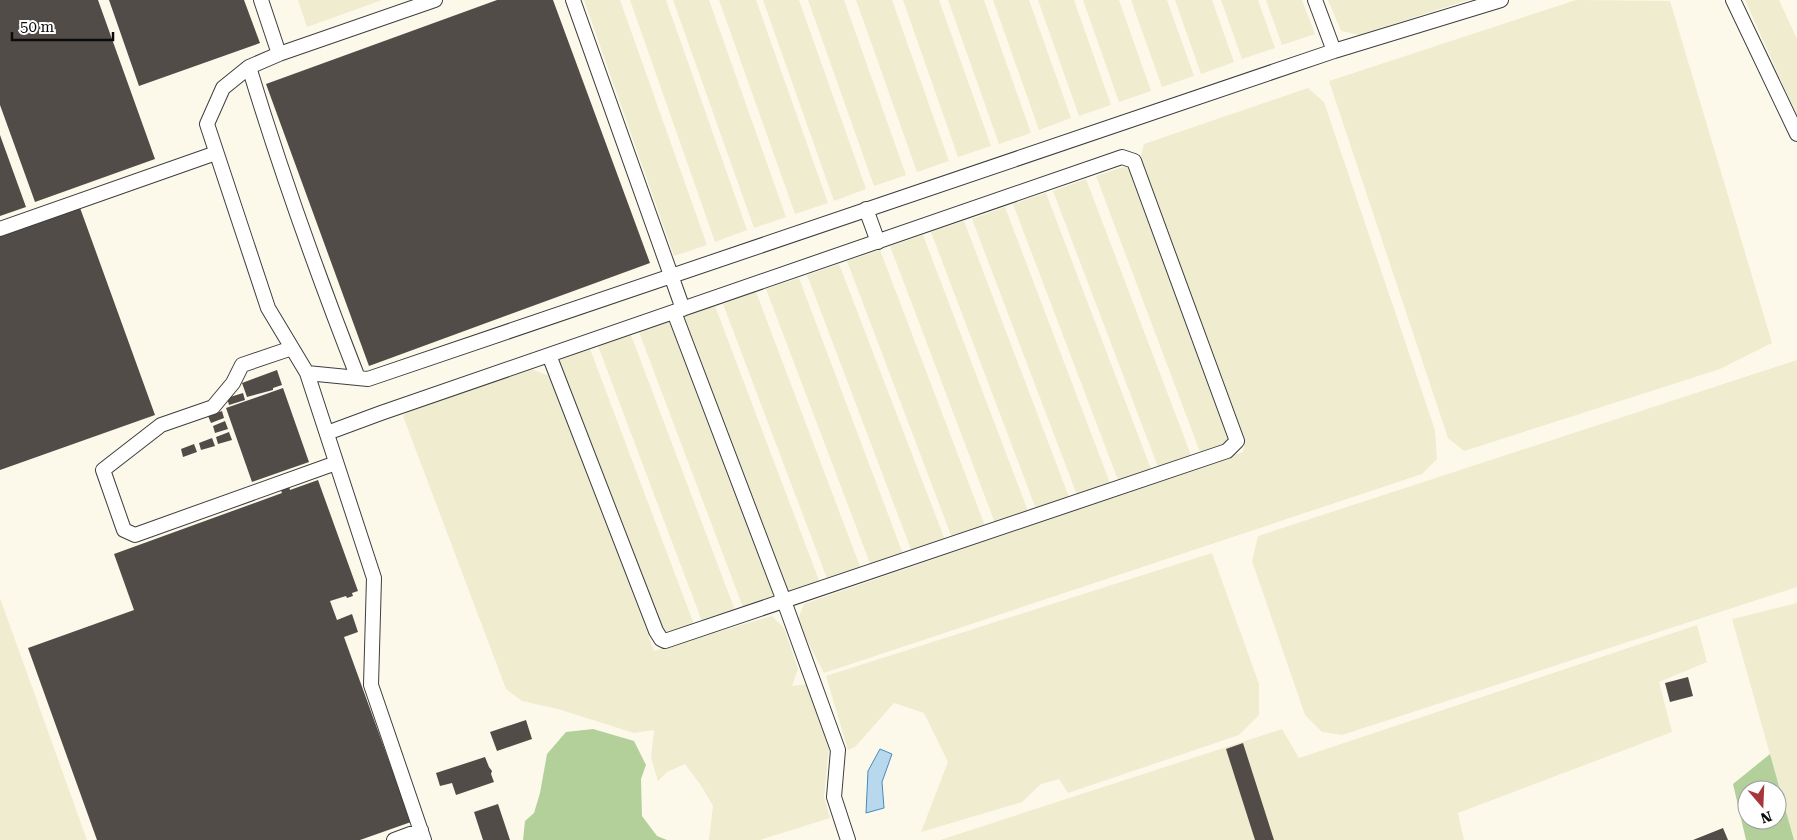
<svg xmlns="http://www.w3.org/2000/svg" width="1797" height="840" font-family="'Roboto Serif',serif">
<style>
.farmland{fill:#efeccf}
.forest{fill:#b3d09b;fill-rule:evenodd}
.water{fill:#b7d8ed;stroke:#488bba}
.building{fill:#524c49}
.lines{fill:none;stroke-linecap:round;stroke-linejoin:round}
.minor-casing{stroke:#3e3e3e;stroke-width:16}
.minor{stroke:#fff;stroke-width:14}
</style>
<rect width="100%" height="100%" fill="#fcf9eb"/>
<path class="farmland" d="M298,0H382L307,27Z
M584,0H620L707,245L674,256Z
M630,0H666L747,230L715,242Z
M673,0H709L786,217L754,228Z
M719,0H756L828,203L795,214Z
M763,0H799L866,189L834,201Z
M808,0H844L906,175L874,186Z
M856,0H892L949,161L917,172Z
M903,0H939L991,146L958,157Z
M948,0H984L1031,133L999,144Z
M993,0H1029L1071,118L1039,130Z
M1038,0H1074L1111,105L1079,116Z
M1083,0H1119L1151,91L1119,102Z
M1131,0H1167L1194,76L1162,87Z
M1175,0H1212L1234,62L1201,74Z
M1221,0H1258L1275,48L1242,59Z
M1266,0H1302L1315,34L1282,45Z
M1328,0H1468L1359,35L1341,31Z
M1576,0L1670,1L1772,343L1720,369L1464,451L1448,438L1329,81Z
M1745,0H1779L1797,39V116Z
M1308,88L1324,102L1435,430L1437,459L1422,474L824,673L797,622L804,604L1243,452L1244,446L1139,163L1144,144Z
M1129,165L1233,441L1200,452L1096,176Z
M1086,179L1191,455L1158,467L1053,191Z
M1046,193L1151,469L1118,480L1013,204Z
M1005,207L1110,483L1077,495L972,219Z
M964,221L1069,497L1036,509L931,232Z
M923,235L1028,511L995,523L890,246Z
M880,250L985,526L952,538L847,261Z
M839,264L945,540L912,552L807,275Z
M799,278L903,554L871,566L766,289Z
M756,292L861,569L828,581L723,304Z
M715,306L820,583L789,594L682,318Z
M672,321L777,598L744,610L639,332Z
M631,335L736,613L703,624L598,346Z
M590,349L695,627L663,638L557,360Z
M1797,360V587L1342,735L1322,732L1305,715L1252,561L1258,536Z
M531,369L552,377L654,651L772,616L784,628L798,669L792,686L807,684L829,748L824,797L830,818L760,840H709L713,806L702,787L685,764L667,772L658,781L651,758L654,730L634,733L558,709L522,701L506,689L403,416L410,409Z
M1212,553L1259,684V715L1239,735L1068,793L1059,779L1041,784L1022,802L921,832L948,762L924,713L894,703L855,747L848,750L826,676Z
M0,598L87,840H0Z
M1797,603V840H1794L1732,619Z
M1697,625L1707,662L1659,682L1672,732L1458,813L1464,840H940L1282,729L1299,758Z"/>
<path class="forest" d="M593,729L634,741L646,765L641,779L642,816L657,836L667,840H523L525,821L534,813L540,793L547,754L566,732Z
M1770,754L1794,840H1746L1733,784ZM1747,790H1777V820H1747Z"/>
<path class="water" d="M880,749L892,754L882,782L884,808L866,813L868,771Z"/>
<path class="building" d="M0,0H98L155,159L35,202L0,105Z
M109,0H244L260,43L139,86Z
M497,0H553L650,263L369,366L266,84Z
M0,135L26,207L0,216Z
M79,205L155,415L0,470V233Z
M277,370L282,385L273,388V390L247,397L242,383Z
M283,388L309,462L252,482L226,408Z
M243,393L245,400L229,405L227,398Z
M222,411L224,418L211,423L208,416Z
M225,421L228,429L215,433L213,426Z
M229,432L232,440L218,444L216,437Z
M212,438L215,446L201,450L199,443Z
M194,444L197,452L183,457L181,449Z
M318,480L358,591L352,593L353,596L347,598L346,596L330,601L337,620L352,614L358,632L344,637L411,822L360,840H97L28,648L134,610L114,554L282,493L279,485L288,482L290,490Z
M1688,677L1693,696L1670,702L1665,683Z
M526,720L532,739L497,751L490,732Z
M1243,743L1274,840H1255L1226,749Z
M485,757L489,767L492,771L491,774L494,782L456,795L452,783L440,786L436,773Z
M498,804L510,840H483L474,812Z
M1723,828L1728,840H1693Z"/>
<g class="lines">
<defs>
<path id="minor" d="M261,0L279,54L249,67L223,88L207,124L268,308L307,373L374,578L371,685L424,840
M573,0L683,309
M1315,0L1334,51
M1733,0L1797,134
M279,54L435,0
M249,67C281,172 318,276 358,378
M866,209L878,242
M0,229L216,153
M674,312L784,601L838,750L834,797L848,840
M292,348L242,365L233,383L213,407L161,425L103,470L124,530L135,535L336,463
M307,373L368,379L1334,51L1501,0
M327,433L381,413L1122,157L1134,161L1237,441L1227,451L665,641L661,639L656,631L549,355
M394,840L421,830"/>
</defs>
<use href="#minor" class="minor-casing"/>
<use href="#minor" class="minor"/>
</g>
<g transform="translate(1762 805) rotate(161)"><circle r="24" fill="#ffffff" stroke="#9d9d9d"/>
<path d="M0-4L9 19L0 12L-9 19Z" fill="#a7363b"/>
<text y="-8" font-size="14" font-weight="bold" text-anchor="middle" fill="#0b0b0b">N</text>
</g>
<path d="M12 32v8h101v-8" fill="none" stroke="#0b0b0b" stroke-width="2.5"/>
<text x="20" y="32" font-size="15" fill="#0b0b0b" stroke="#ffffff" stroke-width="4" paint-order="stroke">50 m</text>
</svg>
